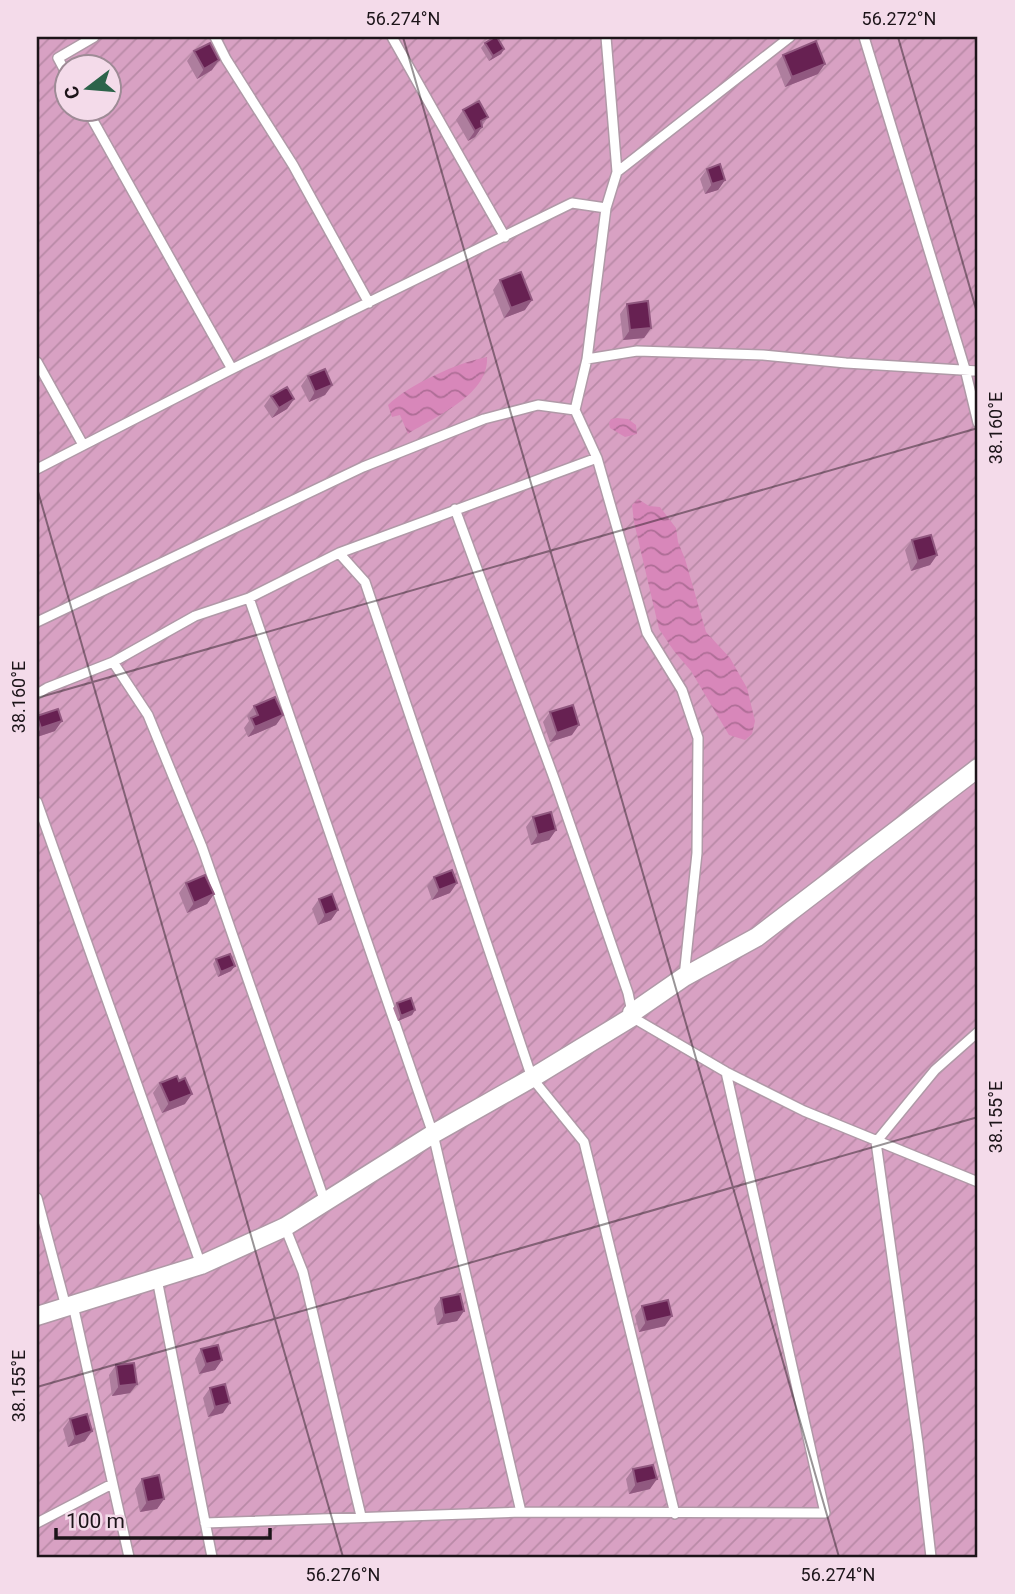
<svg xmlns="http://www.w3.org/2000/svg" width="1015" height="1594" font-family="Roboto,sans-serif">
<style>
.garden{fill:url(#garden-furrows);fill-rule:evenodd}
.water{fill:url(#water-waves)}
.lines{fill:none;stroke-linecap:round;stroke-linejoin:round}
.service-casing{stroke:#b099a7;stroke-width:12}
.minor-casing{stroke:#b099a7;stroke-width:21}
.service{stroke:#fff;stroke-width:9}
.minor{stroke:#fff;stroke-width:18}
.wall{fill:#ae7e9e}
.shaded-wall{fill:#915980}
.building{fill:#672152;stroke:#915980;stroke-width:2}
.ticks{fill:none;stroke:#1c1419;stroke-width:2;stroke-opacity:0.45}
.neatline{fill:none;stroke:#1c1419;stroke-width:2.5}
.ticks-label{font-size:18px;text-anchor:middle;fill:#1c1419}
</style>
<defs>
<pattern id="garden-furrows" width="10" height="10" patternUnits="userSpaceOnUse" patternTransform="scale(1.75)"><rect width="10" height="10" fill="#d8a1c3"/><path d="M-1 1l2-2M0 10L10 0M9 11l2-2" fill="none" stroke="#b98aa7"/></pattern>
<pattern id="water-waves" width="16" height="10" patternUnits="userSpaceOnUse" patternTransform="scale(1.75)"><rect width="16" height="10" fill="#d887ba"/><path d="M0 5q4-4 8 0t8 0" fill="none" stroke="#ae6d96"/></pattern>
</defs>
<rect width="100%" height="100%" fill="#f4dbea"/>
<path class="garden" d="M37,37H978V1557H37ZM66,66H108V108H66Z"/>
<path class="water" d="M487,357C489,395 436,416 408,434L400,415L392,417L388,405C408,385 459,362 487,357Z
M617,418L628,419L636,425L637,434L625,437L610,428L609,423L611,419Z
M638,499L649,506L660,507L676,528L678,542L685,559L706,632L730,658L747,688L755,721L752,734L745,740L729,735L691,671L674,651L659,629L634,522L632,505Z"/>
<g class="lines">
<defs>
<path id="service" d="M215,37L226,59L293,165L369,303
M392,37L505,237
M606,37L617,172
M864,37L965,369L978,423
M66,73L58,58L94,37
M86,108L232,369
M587,359L637,351L763,355L846,363L978,371
M37,362L82,443
M37,469L232,369L572,203L606,208
M455,509L555,781L628,993L632,1012
M339,553L365,582L532,1078L584,1142L675,1514
M249,598L433,1134L521,1512
M37,622L363,467L484,419L538,405L575,410
M113,662L148,715L202,847L325,1202
M37,694L47,688L113,662L195,616L249,598L339,553L597,458
M37,802L201,1265
M684,977L697,853L698,738L682,690L647,633L597,458L575,410L587,359L606,208L617,172L790,37
M632,1017L726,1072L804,1111L978,1182
M37,1198L66,1307
M285,1227L303,1272L361,1516
M157,1279L212,1557
M73,1305L129,1557
M37,1523L112,1484
M205,1523L521,1512L825,1513L726,1072
M931,1557L918,1443L876,1142L935,1070L978,1032"/>
<path id="minor" d="M37,1316L201,1265L285,1227L433,1134L532,1078L632,1017V1013L684,977L757,937L978,768"/>
</defs>
<use href="#service" class="service-casing"/>
<use href="#minor" class="minor-casing"/>
<use href="#service" class="service"/>
<use href="#minor" class="minor"/>
</g>
<path class="wall" d="M485,43L504,49L501,54L489,61L481,48Z
M194,51L212,70L197,79L187,61Z
M783,55L818,74L785,87L776,64Z
M463,110L488,117L475,137L468,141L456,120Z
M707,169L725,180L718,190L705,194L700,179Z
M500,280L525,310L504,318L493,290Z
M627,304L651,328L644,338L623,340L620,314Z
M308,376L332,385L325,395L309,402L301,386Z
M271,396L294,399L287,409L272,418L264,406Z
M912,540L937,555L930,565L911,571L905,550Z
M254,706L283,715L276,725L248,737L244,728L249,721L247,716Z
M550,712L572,735L550,742L543,722Z
M37,716L55,731L37,737Z
M533,817L556,830L549,840L531,845L526,827Z
M434,877L450,893L432,900L427,886Z
M186,883L214,894L207,904L187,913L179,893Z
M319,899L338,910L331,920L318,925L312,909Z
M216,959L231,971L218,977L213,964Z
M397,1003L415,1010L412,1015L398,1021L393,1008Z
M160,1083L185,1104L162,1113L153,1093Z
M441,1298L464,1311L457,1321L437,1325L434,1308Z
M642,1306L665,1326L639,1332L635,1316Z
M201,1349L222,1360L215,1370L199,1374L195,1359Z
M116,1365L130,1393L112,1396L109,1375Z
M210,1388L223,1413L208,1417L203,1398Z
M70,1419L85,1441L68,1447L63,1429Z
M633,1469L650,1489L629,1494L626,1479Z
M142,1479L164,1499L157,1509L140,1512L135,1489Z"/>
<path class="shaded-wall" d="M504,49L501,54L489,61L493,56Z
M219,60L212,70L197,79L204,69Z
M825,64L818,74L785,87L792,77Z
M482,127L475,137L468,141L475,131Z
M725,180L718,190L705,194L712,184Z
M532,300L525,310L504,318L511,308Z
M651,328L644,338L623,340L630,330Z
M332,385L325,395L309,402L315,392Z
M294,399L287,409L272,418L279,408Z
M937,555L930,565L911,571L918,561Z
M283,715L276,725L248,737L255,727Z
M62,721L55,731L37,737V735L41,728Z
M579,725L572,735L550,742L557,733Z
M556,830L549,840L531,845L538,835Z
M457,883L450,893L432,900L439,890Z
M214,894L207,904L187,913L194,903Z
M338,910L331,920L318,925L325,915Z
M235,966L231,971L218,977L221,972Z
M415,1010L412,1015L398,1021L401,1016Z
M192,1094L185,1104L162,1113L169,1103Z
M464,1311L457,1321L437,1325L444,1315Z
M672,1316L665,1326L639,1332L646,1322Z
M222,1360L215,1370L199,1374L206,1364Z
M137,1384L130,1393L112,1396L119,1386Z
M230,1403L223,1413L208,1417L215,1407Z
M92,1431L85,1441L68,1447L75,1437Z
M657,1479L650,1489L629,1494L636,1484Z
M164,1499L157,1509L140,1512L147,1502Z"/>
<path class="building" d="M495,37H497L504,49L493,56L485,43Z
M816,41L825,64L792,77L783,55Z
M210,43L219,60L204,69L194,51Z
M479,101L488,117L481,121L482,127L475,131L463,110Z
M720,164L725,180L712,184L707,169Z
M521,272L532,300L511,308L500,280Z
M648,301L651,328L630,330L627,304Z
M325,369L332,385L315,392L308,376Z
M287,387L294,399L279,408L271,396Z
M931,535L937,555L918,561L912,540Z
M275,697L283,715L255,727L251,718L258,715L254,706Z
M573,705L579,725L557,733L550,712Z
M58,709L62,721L41,728L37,716Z
M551,812L556,830L538,835L533,817Z
M452,870L457,883L439,890L434,877Z
M205,875L214,894L194,903L186,883Z
M332,894L338,910L325,915L319,899Z
M230,954L235,966L221,972L216,959Z
M411,998L415,1010L401,1016L397,1003Z
M177,1076L179,1081L185,1078L192,1094L169,1103L160,1083Z
M460,1294L464,1311L444,1315L441,1298Z
M668,1300L672,1316L646,1322L642,1306Z
M218,1345L222,1360L206,1364L201,1349Z
M134,1363L137,1384L119,1386L116,1365Z
M225,1384L230,1403L215,1407L210,1388Z
M87,1414L92,1431L75,1437L70,1419Z
M653,1465L657,1479L636,1484L633,1469Z
M159,1475L164,1499L147,1502L142,1479Z"/>
<path class="ticks" d="M403,37L839,1557M898,37L978,316M37,488L343,1557M37,698L978,428M37,1387L978,1117"/>
<rect width="1015" height="1594" fill="none" stroke="#f4dbea" stroke-width="77"/>
<g transform="translate(88 88) rotate(254)"><circle r="33" fill="#f4dbea" stroke="#9e8b96" stroke-width="2"/>
<path d="M0-5L12 26L0 18L-12 26Z" fill="#2c634a"/>
<text y="-10" font-size="19" font-weight="bold" text-anchor="middle" fill="#1c1419">С</text>
</g>
<path d="M56 1528v10h214v-10" fill="none" stroke="#1c1419" stroke-width="3.5"/>
<text x="66" y="1528" font-size="21" fill="#1c1419" stroke="#f4dbea" stroke-width="5" paint-order="stroke">100 m</text>
<rect x="38" y="38" width="938" height="1518" class="neatline"/>
<g class="ticks-label">
<text x="403" y="25">56.274°N</text>
<text x="899" y="25">56.272°N</text>
<text transform="translate(996 428) rotate(-90)" y="6">38.160°E</text>
<text transform="translate(19 697) rotate(-90)" y="6">38.160°E</text>
<text transform="translate(996 1117) rotate(-90)" y="6">38.155°E</text>
<text transform="translate(19 1386) rotate(-90)" y="6">38.155°E</text>
<text x="343" y="1581">56.276°N</text>
<text x="838" y="1581">56.274°N</text>
</g>
</svg>
